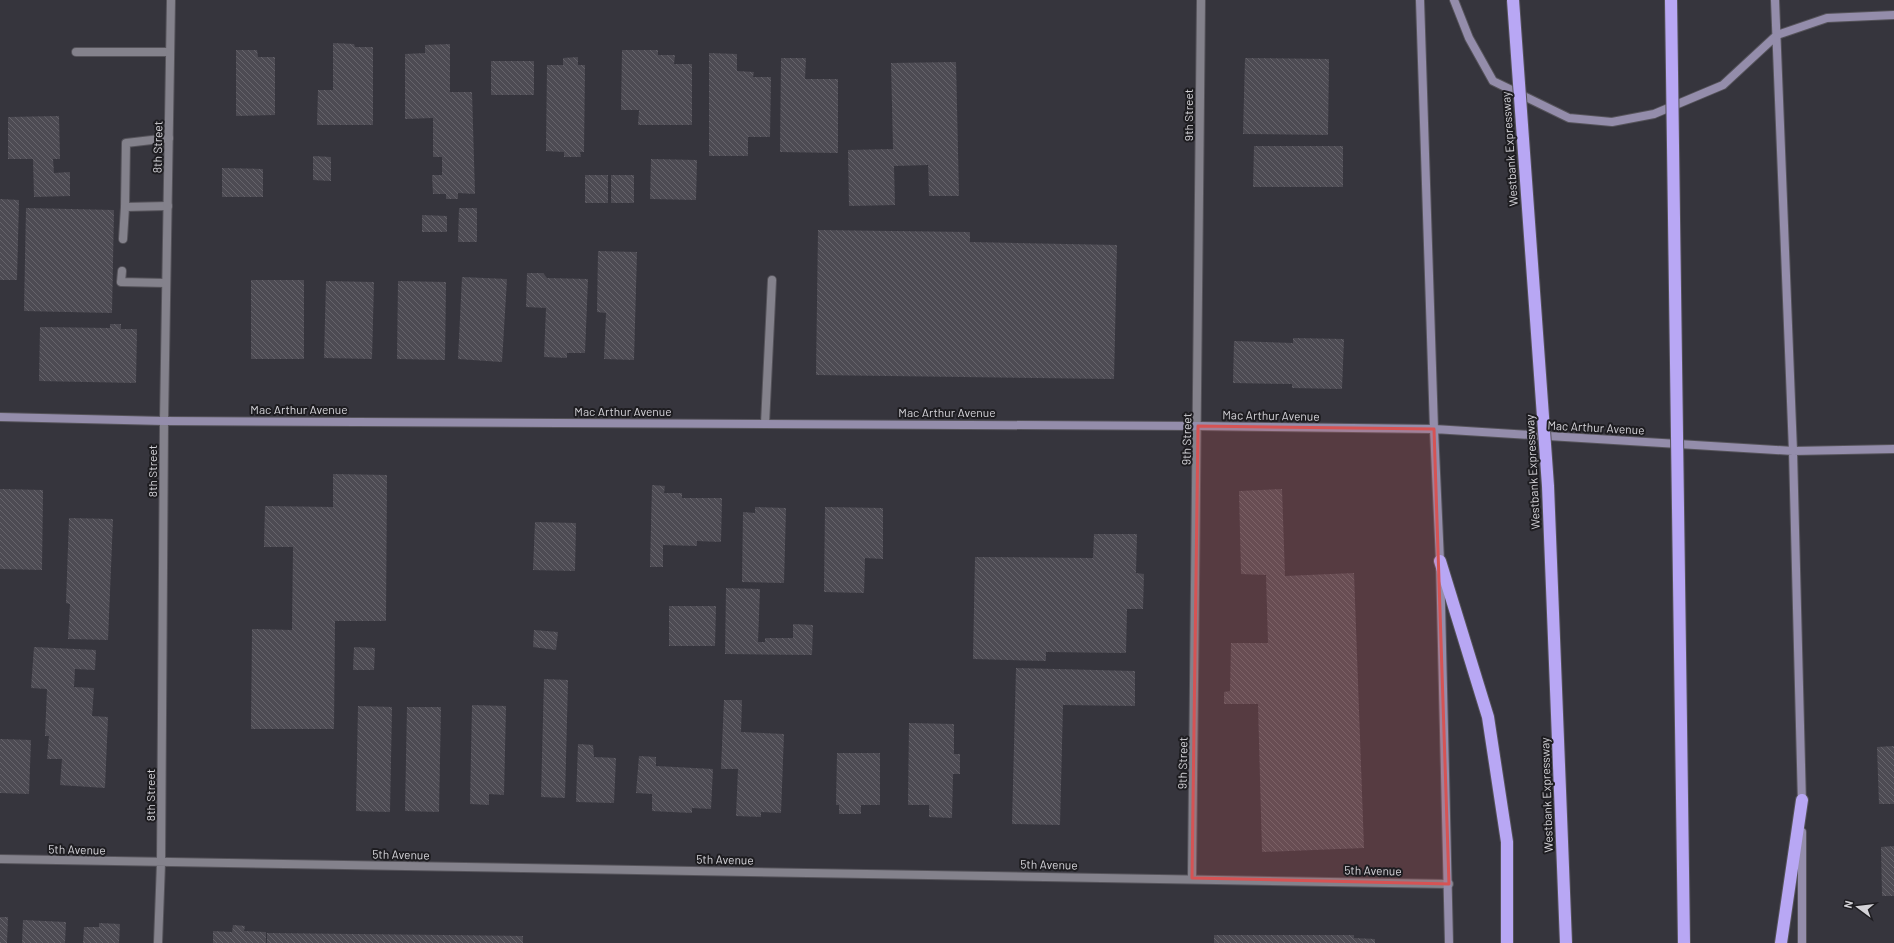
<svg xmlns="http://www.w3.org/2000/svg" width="1894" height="943" font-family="Barlow,sans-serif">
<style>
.building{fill:url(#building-back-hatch)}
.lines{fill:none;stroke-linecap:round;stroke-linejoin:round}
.lane-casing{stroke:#55535a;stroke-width:10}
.street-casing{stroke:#55535a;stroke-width:10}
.secondary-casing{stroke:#55535a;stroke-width:10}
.highway-casing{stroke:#55535a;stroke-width:14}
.lane{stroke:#84828c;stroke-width:8}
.street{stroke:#84828c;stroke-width:8}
.secondary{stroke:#948dab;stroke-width:8}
.highway{stroke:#b8a7f4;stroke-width:12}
.highway-bridge-casing{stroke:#55535a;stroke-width:14;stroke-linecap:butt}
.highway-bridge{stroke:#b8a7f4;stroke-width:12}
.marked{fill:#d65354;fill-opacity:0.2;stroke:#d65354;stroke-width:3;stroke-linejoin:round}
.labels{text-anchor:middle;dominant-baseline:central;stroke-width:4;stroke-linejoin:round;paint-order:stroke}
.street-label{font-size:12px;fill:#d4d3d8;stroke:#1e1d21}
</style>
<defs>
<pattern id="building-back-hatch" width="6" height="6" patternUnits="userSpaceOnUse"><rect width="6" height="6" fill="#4d4b53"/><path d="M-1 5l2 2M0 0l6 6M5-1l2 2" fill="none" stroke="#66646b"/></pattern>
</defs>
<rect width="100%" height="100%" fill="#36353d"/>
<path class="building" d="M333,43L354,44L355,47H373V125H317L318,90H333Z
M450,44V92H472L475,194L458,193V199H446V194H433L432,175H442V157H433V118L405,119V54L425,53V45Z
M236,50H257L258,57H275V115L236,116Z
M622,50H658V55H675L674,64H692V125H638L639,110H621Z
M709,53L737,54V71L754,72L753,77H771L770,137H748V156H709Z
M578,57V65H585L584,152H580L581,157H564V152L546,151L547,65H563V58Z
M781,58H806L805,79H838V153L780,152Z
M1245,58L1329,59L1328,135L1243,134Z
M491,61H534V95H491Z
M956,62L959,196H929L928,165L894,166L895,205L849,206L848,150L893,149L891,63Z
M59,116L60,159H53L54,173L70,172V196L34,197L33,159H8V117Z
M1254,146H1343V187H1253Z
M313,156L331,157V181L313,180Z
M651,159L697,160L696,200L650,199Z
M222,168L263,169V197H222Z
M585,175H608V203H585Z
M611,175H634V203H611Z
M0,199L19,200L17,280H0Z
M26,208L114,210L112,313L24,311Z
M459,208H477V242H458Z
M422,215L447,216V232H422Z
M818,230L970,232V242L1117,245L1114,379L816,375Z
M598,251L637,252L634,360L604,359L606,313L597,312Z
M527,273H543L547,278L588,279L585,353H567V358L544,357L546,308L526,307Z
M462,277L507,279L502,362L458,359Z
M251,280H304V359H251Z
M326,281L374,282L372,359L324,358Z
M398,281L446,282L445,360L397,359Z
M110,324H121V329H137L136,383L39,381L40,327L110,328Z
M1293,338L1344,339L1342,389L1292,388V384L1233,383L1234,341L1293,343Z
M333,474L387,475L386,621H335L334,729H251L252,629L292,630L293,547H264L265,506L333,507Z
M652,485L665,486L664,493H682V498H722L721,542L697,541V546L663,545V567H650Z
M0,489L43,490L42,570L0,569Z
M1282,489L1285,576L1354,573L1364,848L1262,852L1258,704H1224V692L1230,691L1231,643H1268L1266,575L1241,574L1239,491Z
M755,507L786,508L784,583L742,582L743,512L755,513Z
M825,507L883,508V559L865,558L864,593L824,592Z
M69,518L113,519L108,640L68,639L70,604L66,603Z
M535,522L576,523L575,571L533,570Z
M1094,534H1137L1136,573L1144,574L1143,609H1127L1126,653L1046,652V661L973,659L975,557L1093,558Z
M726,588L760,589L758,642H765V638H793V624L813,625L812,655L725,654Z
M669,606H716L715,646H669Z
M534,630L558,632L556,650L533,647Z
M34,647L96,650L95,670L75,669L74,687L94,688L92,716L108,717L105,788L60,785L62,759H47L49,736H45L47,689L31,688Z
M354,647L375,648L374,670H353Z
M1016,668L1135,671V706L1063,705L1060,825L1012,824Z
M544,679L568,680L565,798L541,797Z
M724,700H742L741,732L784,734L781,813L761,812V817L736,816L738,769H721Z
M472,705L506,706L504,795L489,794V805L470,804Z
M358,706L392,707L390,812L356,811Z
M407,707H441L439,812L405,811Z
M909,723L954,724V754H960V774H953L952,818L929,817V805H908Z
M0,739L31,740L29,794L0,793Z
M578,744L593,745L594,757L616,758L614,803L576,802Z
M1894,746V804H1879L1877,747Z
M837,753H880V805H861V814H839V805H836Z
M639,756L656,757V766L713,769L711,809L692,808V813L652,811V794L636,793Z
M1894,846V896H1882L1881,847Z
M0,917H8L7,943H0Z
M23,920L66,922L65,943H22Z
M99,923L120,924L119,943H83L84,927H99Z
M233,925L245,926L244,931L266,932V943H213V931L232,932Z
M267,933L523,936V943H267Z
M1214,935H1354V938L1375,939V943H1214Z"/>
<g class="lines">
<defs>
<path id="lane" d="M76,52H170
M125,207L126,143L169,138
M123,239L125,207L168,206
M122,271L121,282L166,283
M765,424L772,280"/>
<path id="street" d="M0,859L1449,884
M1192,878L1201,0
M158,943L161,863L164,421L171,0"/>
<path id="secondary" d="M1420,0L1434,429L1440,561L1449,943
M1454,0L1469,38L1493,81L1569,118L1612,122L1654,114L1723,85L1777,35L1827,18L1894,15
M1775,0L1793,451L1802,804
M0,417L164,421L1198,426L1434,429L1793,451L1894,449
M1802,943V832"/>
<path id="highway" d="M1440,561L1488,717L1507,842V943
M1781,943L1802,800"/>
</defs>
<use href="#lane" class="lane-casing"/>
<use href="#street" class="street-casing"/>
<use href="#secondary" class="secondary-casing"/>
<use href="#highway" class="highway-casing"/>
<use href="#lane" class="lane"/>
<use href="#street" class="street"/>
<use href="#secondary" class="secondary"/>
<use href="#highway" class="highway"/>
<defs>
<path id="highway-bridge" d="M1513,0L1548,486L1566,943
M1671,0L1684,943"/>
</defs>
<use href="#highway-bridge" class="highway-bridge-casing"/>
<use href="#highway-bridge" class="highway-bridge"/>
</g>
<path class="marked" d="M1198,426L1434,429L1449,884L1192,878Z"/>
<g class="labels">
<g class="street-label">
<text transform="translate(1188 115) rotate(-90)">9th Street</text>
<text transform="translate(157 147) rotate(-89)">8th Street</text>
<text transform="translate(1509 149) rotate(-94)">Westbank Expressway</text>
<text x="299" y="409">Mac Arthur Avenue</text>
<text x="623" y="411">Mac Arthur Avenue</text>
<text x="947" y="412">Mac Arthur Avenue</text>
<text transform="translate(1271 415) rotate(1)">Mac Arthur Avenue</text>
<text transform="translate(1596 427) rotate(3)">Mac Arthur Avenue</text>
<text transform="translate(1186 439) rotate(-89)">9th Street</text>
<text transform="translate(152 471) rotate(-90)">8th Street</text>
<text transform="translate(1532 472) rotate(-93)">Westbank Expressway</text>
<text transform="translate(1182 763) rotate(-89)">9th Street</text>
<text transform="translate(150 795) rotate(-90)">8th Street</text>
<text transform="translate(1546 795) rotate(-92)">Westbank Expressway</text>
<text transform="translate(77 849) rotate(1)">5th Avenue</text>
<text transform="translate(401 854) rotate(1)">5th Avenue</text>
<text transform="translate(725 859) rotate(1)">5th Avenue</text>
<text transform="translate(1049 864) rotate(1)">5th Avenue</text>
<text transform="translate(1373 870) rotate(1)">5th Avenue</text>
</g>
</g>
<g transform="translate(1858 907) rotate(285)" stroke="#1e1d21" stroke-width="3" paint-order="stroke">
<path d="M0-3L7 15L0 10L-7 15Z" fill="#d4d3d8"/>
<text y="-6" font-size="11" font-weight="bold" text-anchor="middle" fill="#d4d3d8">N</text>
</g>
</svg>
